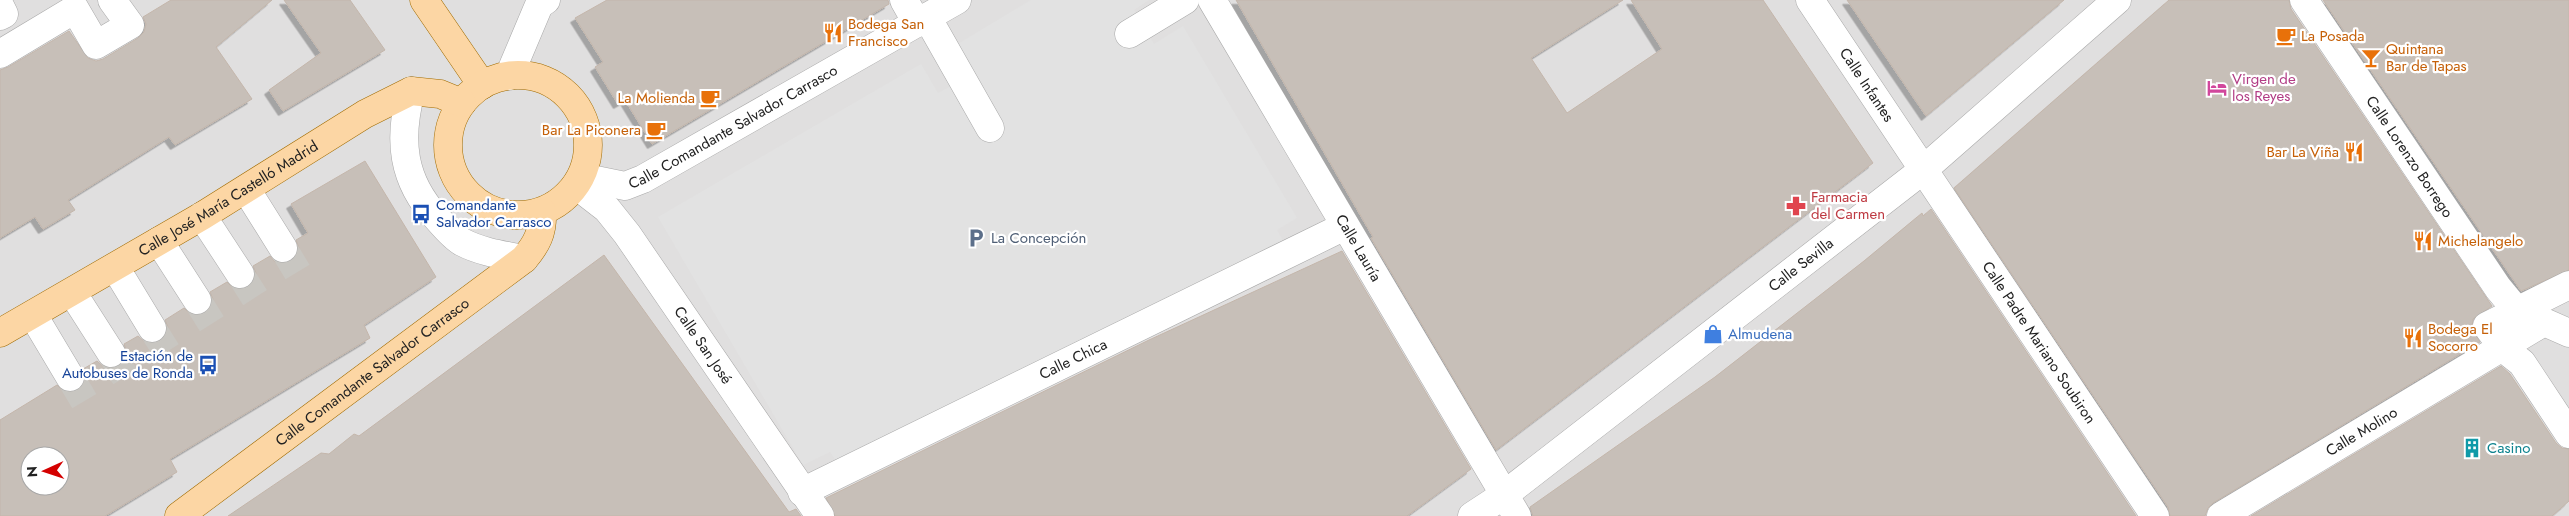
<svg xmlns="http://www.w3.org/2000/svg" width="2569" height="516" font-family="Jost,sans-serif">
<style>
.residential{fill:#e0dfdf;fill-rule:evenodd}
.parking{fill:#e2e2e2}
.building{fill:#c7bfb8;stroke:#c4b6ab;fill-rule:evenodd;filter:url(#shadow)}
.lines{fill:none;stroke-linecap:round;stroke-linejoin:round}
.minor-tunnel{stroke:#c8c6c1;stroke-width:28;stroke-dasharray:28 14;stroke-linecap:butt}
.minor-casing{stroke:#a9a9a9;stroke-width:29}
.major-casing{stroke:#a06b00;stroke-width:29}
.minor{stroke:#fff;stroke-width:28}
.major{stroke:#fcd6a4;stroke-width:28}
.labels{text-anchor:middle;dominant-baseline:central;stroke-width:4.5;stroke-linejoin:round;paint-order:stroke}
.food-label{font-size:15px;fill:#c56008;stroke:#fff;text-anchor:start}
.hotel-label{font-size:15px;fill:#b23c85;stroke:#fff;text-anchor:start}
.street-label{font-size:15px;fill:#222;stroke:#fff}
.health-label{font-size:15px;fill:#be3a42;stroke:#fff;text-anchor:start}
.transit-label{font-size:15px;fill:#164399;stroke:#fff;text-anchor:start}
.service-label{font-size:15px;fill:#4e5e75;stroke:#fff;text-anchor:start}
.shop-label{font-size:15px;fill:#366cbe;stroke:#fff;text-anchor:start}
.culture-label{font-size:15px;fill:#0d838f;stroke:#fff;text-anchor:start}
</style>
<defs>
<filter id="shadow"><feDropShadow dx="-4.5" dy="4.5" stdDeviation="0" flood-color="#0004"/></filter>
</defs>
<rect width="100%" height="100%" fill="#f2efe9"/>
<path class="residential" d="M0,0H2569V516H0ZM30,456H60V486H30Z"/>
<path class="parking" d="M1031,0H1149L1134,10L1154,44L1183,26L1297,218L1277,230L1286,246L838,464L830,452L803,465L658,217L921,64L938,93L962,80L956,45Z"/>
<path class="building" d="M171,0H272L216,47L252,99L175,145L169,137L68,200L75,210L43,229L35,217L0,238V70L8,67L69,31L88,58L96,61L103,59L138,38L144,32L146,24L143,17Z
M284,0H350L385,50L283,111L269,90L321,53Z
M607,0H888L889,4L652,144L625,100L618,104L595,67L603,62L575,18Z
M1236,0H1623L1531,58L1567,113L1662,49L1631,0H1763L1873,163L1496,450L1371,238L1373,237Z
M1847,0H2064L1926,116Z
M2169,0H2289L2291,9L2492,306L2473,319L2472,327L2480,342L2213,503L2208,508L2205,516H2170L2168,507L1954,188Z
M2323,0H2569V270L2521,291Z
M365,161L436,277L364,325L370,338L170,459L177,472L105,516H0V420L57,385L62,390L70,393L78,390L84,384L86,377L83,369L97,361L104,367L112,369L119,366L125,360L127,352L124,344L138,336L145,342L153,344L160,342L166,335L168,327L165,320L184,308L190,314L198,316L205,313L211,307L213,299L210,292L227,282L233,288L241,290L248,287L254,281L256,273L253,266L270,256L275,262L283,264L292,261L297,256L299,248L296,240L308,233L291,204ZM30,456H60V486H30Z
M1931,209L2136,516H1533L1530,507L1715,377L1864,261L1922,213L1923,216Z
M1342,251L1471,469L1407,516H835L826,498L1149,340Z
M604,255L789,512L796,509L801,516H228L321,453L329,454L354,434L359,436Z
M2501,366L2510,374L2556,443L2562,448L2569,449V501L2552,516H2251Z"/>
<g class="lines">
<path class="minor-tunnel" d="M283,248L303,281
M240,274L261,307
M197,300L217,332
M152,328L172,360
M111,353L130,385
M70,377L89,409"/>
<defs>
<g id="minor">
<path d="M904,0L917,23"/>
<path id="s1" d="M1212,0L1517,516"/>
<path id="s2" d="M1810,0L2155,516"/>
<path id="s3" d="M2304,0L2498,288L2517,311"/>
<path d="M0,6L4,14L0,16"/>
<path d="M927,17L990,128"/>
<path d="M1129,34L1185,0"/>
<path d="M0,54L75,9L96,45L130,25L112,0"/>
<path d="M509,76L539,5L546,0"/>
<path d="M411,91C398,140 402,180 437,218C444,226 453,237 462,242C481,252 503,255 524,259"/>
<path id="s4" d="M581,177L625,186L643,179L957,0"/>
<path id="s5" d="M576,185L607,209L627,234L820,516"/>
<path d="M246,189L283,248"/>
<path d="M202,216L240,274"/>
<path d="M159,241L197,300"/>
<path d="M115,267L152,328"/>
<path d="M2569,285L2487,326L2503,348L2522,363L2569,434"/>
<path d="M72,292L111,353"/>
<path d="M33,315L70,377"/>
<path id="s6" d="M802,492L1345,226"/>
<path id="s7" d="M1472,516L1504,495L1923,170L2117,0"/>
<path id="s8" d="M2221,516L2544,322L2569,333"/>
</g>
<g id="major">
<path d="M424,0L482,85"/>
<circle cx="518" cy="145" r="70"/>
<path id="s9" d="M0,333L202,216L365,114L411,91L440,94L462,103"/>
<path id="s10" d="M179,516L524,259C537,244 543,232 542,212"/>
</g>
</defs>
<use href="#minor" class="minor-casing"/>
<use href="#major" class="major-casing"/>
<use href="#minor" class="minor"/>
<use href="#major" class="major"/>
</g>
<defs>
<symbol id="restaurant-bare" viewBox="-9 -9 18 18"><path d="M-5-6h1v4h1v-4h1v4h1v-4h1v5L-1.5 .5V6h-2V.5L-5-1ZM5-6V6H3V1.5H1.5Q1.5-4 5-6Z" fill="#e8710a" stroke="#fff" stroke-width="2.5" paint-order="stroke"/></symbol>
<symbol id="cafe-bare" viewBox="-9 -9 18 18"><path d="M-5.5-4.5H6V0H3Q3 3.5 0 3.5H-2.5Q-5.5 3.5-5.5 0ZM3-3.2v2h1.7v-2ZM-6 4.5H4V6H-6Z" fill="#e8710a" stroke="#fff" stroke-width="2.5" paint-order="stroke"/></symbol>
<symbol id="bar-bare" viewBox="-9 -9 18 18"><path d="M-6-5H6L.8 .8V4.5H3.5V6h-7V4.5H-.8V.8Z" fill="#e8710a" stroke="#fff" stroke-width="2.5" paint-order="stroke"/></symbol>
<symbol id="hotel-bare" viewBox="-9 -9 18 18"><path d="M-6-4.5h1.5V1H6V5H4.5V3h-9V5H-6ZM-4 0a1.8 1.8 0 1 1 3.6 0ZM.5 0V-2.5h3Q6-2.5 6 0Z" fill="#d1479c" stroke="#fff" stroke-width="2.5" paint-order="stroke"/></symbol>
<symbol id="pharmacy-bare" viewBox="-9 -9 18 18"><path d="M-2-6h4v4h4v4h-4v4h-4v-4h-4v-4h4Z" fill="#e0444e" stroke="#fff" stroke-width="2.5" paint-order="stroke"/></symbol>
<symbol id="bus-bare" viewBox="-9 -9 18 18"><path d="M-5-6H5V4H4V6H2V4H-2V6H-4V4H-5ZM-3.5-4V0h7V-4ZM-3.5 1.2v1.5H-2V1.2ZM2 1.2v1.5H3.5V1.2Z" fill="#1a4fb4" stroke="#fff" stroke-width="2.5" paint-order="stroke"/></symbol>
<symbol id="parking-bare" viewBox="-9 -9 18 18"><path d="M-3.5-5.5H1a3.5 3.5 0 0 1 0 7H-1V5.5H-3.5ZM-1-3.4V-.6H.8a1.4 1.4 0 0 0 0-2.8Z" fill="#5c6f8a" stroke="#fff" stroke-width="2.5" paint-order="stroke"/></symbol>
<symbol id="shop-bare" viewBox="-9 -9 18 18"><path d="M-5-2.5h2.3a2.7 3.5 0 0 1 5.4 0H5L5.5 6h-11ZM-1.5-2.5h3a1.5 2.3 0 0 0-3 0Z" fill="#3f7fe0" stroke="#fff" stroke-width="2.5" paint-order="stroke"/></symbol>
<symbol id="building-bare" viewBox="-9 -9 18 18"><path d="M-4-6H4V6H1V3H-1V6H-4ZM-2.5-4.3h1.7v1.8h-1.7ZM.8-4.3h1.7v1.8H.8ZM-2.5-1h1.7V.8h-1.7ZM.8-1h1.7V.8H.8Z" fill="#0f9aa8" stroke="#fff" stroke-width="2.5" paint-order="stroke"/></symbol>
</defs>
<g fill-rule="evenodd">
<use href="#restaurant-bare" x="819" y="19" width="28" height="28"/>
<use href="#cafe-bare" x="2272" y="22" width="28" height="28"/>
<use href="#bar-bare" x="2357" y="44" width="28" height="28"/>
<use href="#hotel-bare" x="2203" y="74" width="28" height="28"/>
<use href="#cafe-bare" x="696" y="84" width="28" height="28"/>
<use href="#cafe-bare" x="642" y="116" width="28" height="28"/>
<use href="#restaurant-bare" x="2340" y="138" width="28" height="28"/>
<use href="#pharmacy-bare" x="1782" y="192" width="28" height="28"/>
<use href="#bus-bare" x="407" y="200" width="28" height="28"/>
<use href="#parking-bare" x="962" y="224" width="28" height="28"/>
<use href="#restaurant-bare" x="2409" y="227" width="28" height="28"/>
<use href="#shop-bare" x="1699" y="320" width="28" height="28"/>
<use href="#restaurant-bare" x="2399" y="324" width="28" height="28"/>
<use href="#bus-bare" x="194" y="351" width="28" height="28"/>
<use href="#building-bare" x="2458" y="434" width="28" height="28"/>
</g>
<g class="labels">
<g class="food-label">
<text x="848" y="24">Bodega San<tspan x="848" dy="17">Francisco</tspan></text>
<text x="2301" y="36">La Posada</text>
<text x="2386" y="49">Quintana<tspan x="2386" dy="17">Bar de Tapas</tspan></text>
<text x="695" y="98" text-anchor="end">La Molienda</text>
<text x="641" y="130" text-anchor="end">Bar La Piconera</text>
<text x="2339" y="152" text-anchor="end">Bar La Viña</text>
<text x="2438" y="241">Michelangelo</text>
<text x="2428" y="329">Bodega El<tspan x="2428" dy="17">Socorro</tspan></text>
</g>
<g class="hotel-label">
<text x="2232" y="79">Virgen de<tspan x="2232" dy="17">los Reyes</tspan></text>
</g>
<g class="street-label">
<text stroke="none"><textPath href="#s2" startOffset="102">Calle Infantes</textPath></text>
<text stroke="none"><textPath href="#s4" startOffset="168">Calle Comandante Salvador Carrasco</textPath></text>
<text stroke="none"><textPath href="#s3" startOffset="189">Calle Lorenzo Borrego</textPath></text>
<text stroke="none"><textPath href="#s9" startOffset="265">Calle José María Castelló Madrid</textPath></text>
<text stroke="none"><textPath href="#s1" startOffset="288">Calle Lauría</textPath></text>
<text stroke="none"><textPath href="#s7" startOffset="414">Calle Sevilla</textPath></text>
<text stroke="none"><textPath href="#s2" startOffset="412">Calle Padre Mariano Soubiron</textPath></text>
<text stroke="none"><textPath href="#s5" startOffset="206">Calle San José</textPath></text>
<text stroke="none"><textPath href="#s6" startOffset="302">Calle Chica</textPath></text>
<text stroke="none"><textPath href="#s10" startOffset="241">Calle Comandante Salvador Carrasco</textPath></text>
<text stroke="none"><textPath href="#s8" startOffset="164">Calle Molino</textPath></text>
</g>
<g class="health-label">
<text x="1811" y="197">Farmacia<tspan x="1811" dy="17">del Carmen</tspan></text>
</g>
<g class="transit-label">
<text x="436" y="205">Comandante<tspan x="436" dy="17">Salvador Carrasco</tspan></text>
<text x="193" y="356" text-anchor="end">Estación de<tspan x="193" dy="17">Autobuses de Ronda</tspan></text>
</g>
<g class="service-label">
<text x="991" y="238">La Concepción</text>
</g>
<g class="shop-label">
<text x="1728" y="334">Almudena</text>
</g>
<g class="culture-label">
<text x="2487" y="448">Casino</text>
</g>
</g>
<g transform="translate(45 471) rotate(267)"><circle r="24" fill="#ffffff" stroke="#a7a7a7"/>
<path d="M0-4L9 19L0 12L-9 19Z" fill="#d40000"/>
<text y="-8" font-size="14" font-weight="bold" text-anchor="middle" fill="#222222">N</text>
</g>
</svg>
